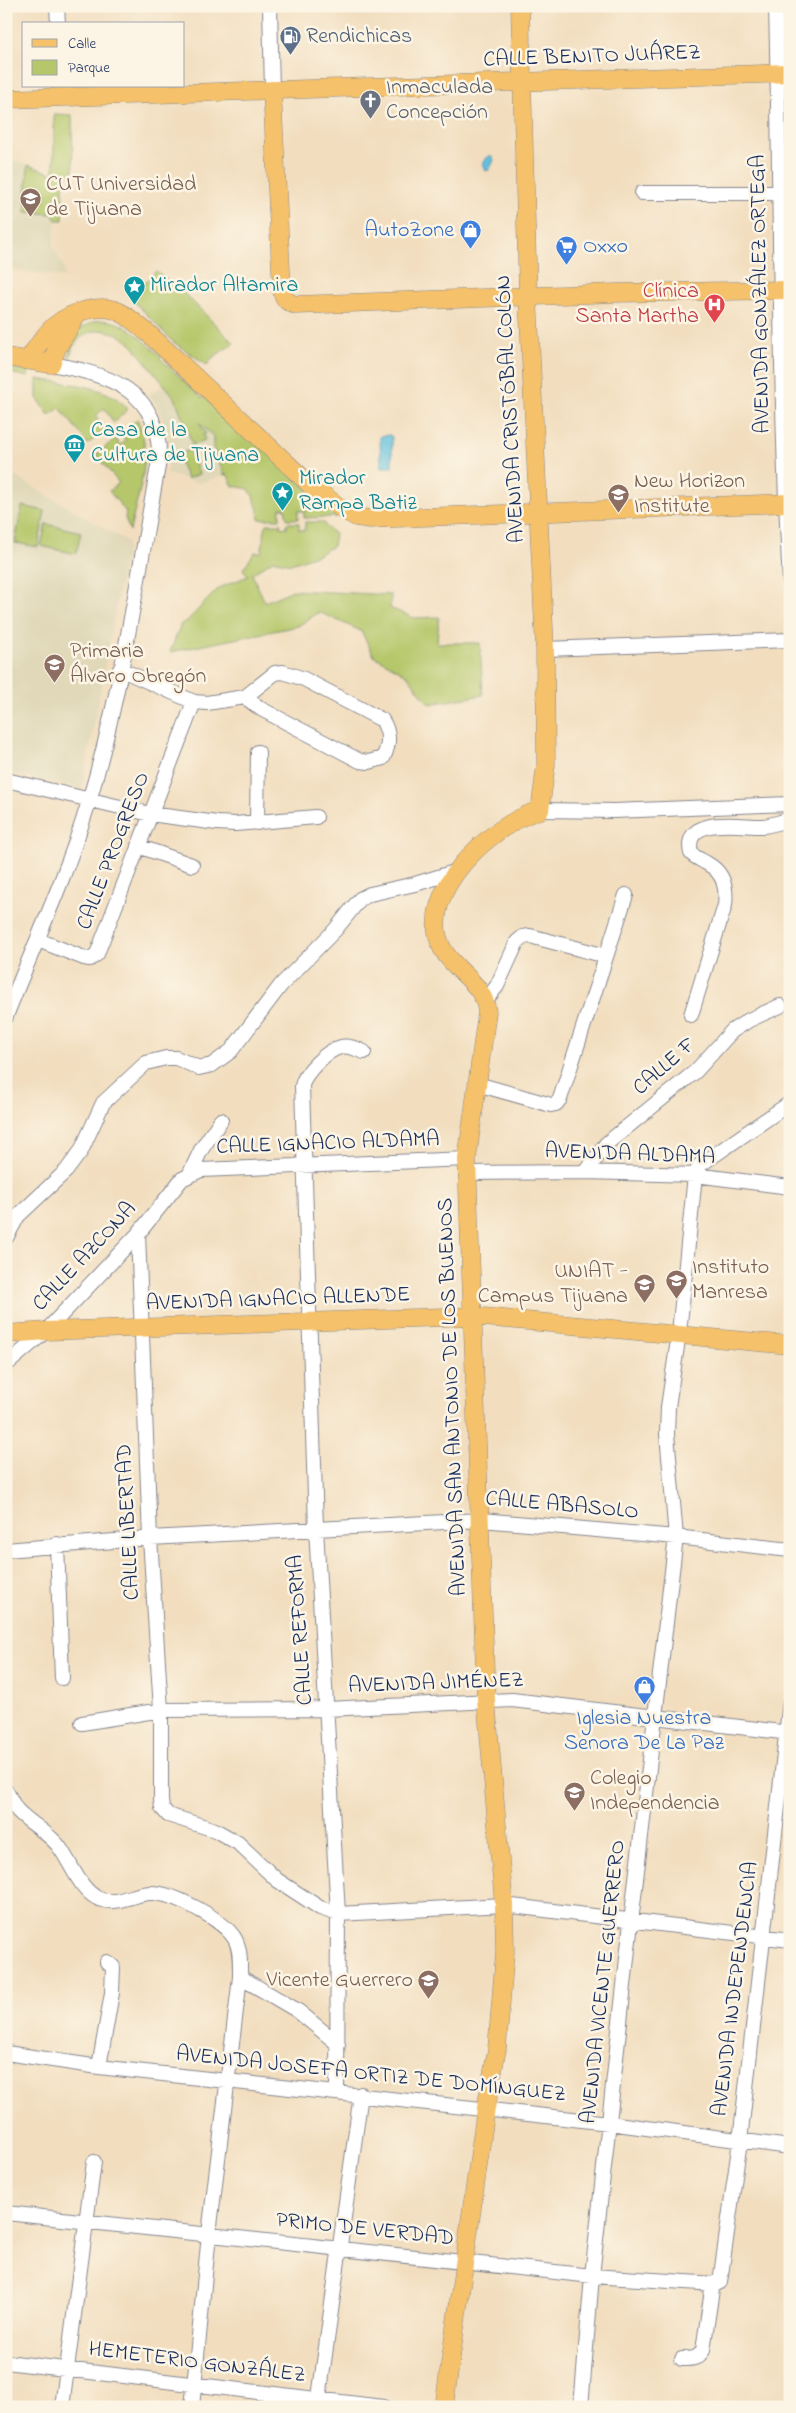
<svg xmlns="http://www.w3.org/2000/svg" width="796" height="2413" font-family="'Indie Flower',sans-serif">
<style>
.built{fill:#e0d8b8}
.green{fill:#b5c76a;stroke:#687b64}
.water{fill:#60c2de;stroke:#3e789e}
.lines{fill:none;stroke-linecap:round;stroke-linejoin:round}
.minor-casing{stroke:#86868e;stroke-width:16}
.major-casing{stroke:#86868e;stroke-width:19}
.minor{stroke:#fff;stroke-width:14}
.major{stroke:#f5c16b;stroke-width:18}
.labels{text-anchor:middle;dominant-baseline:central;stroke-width:5;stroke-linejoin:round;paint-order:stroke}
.service-label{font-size:22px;fill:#4e5e75;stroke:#fcf5e5;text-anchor:start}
.street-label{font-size:22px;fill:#1b2f5e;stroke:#fcf5e5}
.worship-label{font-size:22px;fill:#5b616d;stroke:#fcf5e5;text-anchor:start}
.education-label{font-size:22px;fill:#785e54;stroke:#fcf5e5;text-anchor:start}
.shop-label{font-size:22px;fill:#366cbe;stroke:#fcf5e5;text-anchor:end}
.culture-label{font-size:22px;fill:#0d838f;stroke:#fcf5e5;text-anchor:start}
.health-label{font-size:22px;fill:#be3a42;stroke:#fcf5e5;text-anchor:end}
</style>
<rect width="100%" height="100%" fill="#fcf5e5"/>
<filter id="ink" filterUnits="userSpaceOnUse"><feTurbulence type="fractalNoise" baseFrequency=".02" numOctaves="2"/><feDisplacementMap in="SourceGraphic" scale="10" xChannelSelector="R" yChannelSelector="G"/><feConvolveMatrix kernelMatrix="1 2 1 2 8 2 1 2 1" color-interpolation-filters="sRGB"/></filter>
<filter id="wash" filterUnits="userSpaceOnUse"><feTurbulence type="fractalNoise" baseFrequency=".0096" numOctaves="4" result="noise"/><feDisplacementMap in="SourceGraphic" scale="20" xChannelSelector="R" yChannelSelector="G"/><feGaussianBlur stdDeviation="1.12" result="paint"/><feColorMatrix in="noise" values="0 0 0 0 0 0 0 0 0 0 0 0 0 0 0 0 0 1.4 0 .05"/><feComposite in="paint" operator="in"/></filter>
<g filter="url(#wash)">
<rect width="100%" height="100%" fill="#f2debf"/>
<path class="built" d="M6,161H16L54,175L52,214L56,220L53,246L64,268L65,277L6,269Z
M163,386L213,436V447L224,475L200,483L167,474L169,448L167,430L157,405L149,394Z
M6,471L128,542L82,789L6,772Z"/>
<path class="green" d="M54,114L72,115L73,171L63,176V220H56L52,214L25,212L28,165L54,174Z
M156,271L184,293L234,343L212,358L207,365L173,342L131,298Z
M100,320C126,320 142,339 161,356L160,358L202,398L206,396L338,517L304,518V511H298V519H287L285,508H280V519H259C258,507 255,499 249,489L233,486L227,474L224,475L213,447V436L199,423L206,434L203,435L205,440L189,446L192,443L175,398L131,344L118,334L101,330L91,332L81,337L73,347L70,357L68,356C74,335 77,326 100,320Z
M6,367L29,371L28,377L6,372Z
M37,379C66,384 108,384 128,409L114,423L104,408L96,416L105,430L88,444L60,408L49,415L37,398Z
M137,419C155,454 137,495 130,531L125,518L126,512L109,491L119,483L96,455L116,438L120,446L126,440L119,436Z
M190,450L199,474L187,479L177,455Z
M22,506L45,511L38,547L15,543Z
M305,522H323L326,527L335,534L333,546L319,554L291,564L273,560L252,574L265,602L293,590L391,595L390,608L414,618L439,617L437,643H480L483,695L429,704L407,675L374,656L361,631L319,612L298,626L170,652L181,624L187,621L219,588L248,576L243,569L255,552L261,553L266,524H281V528L287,527V523H299V530H305Z
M46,524L81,532L76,554L41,546Z"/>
<path class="water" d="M488,156H492L494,160L489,170L486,171L483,164Z
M390,435L392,437V467H381L380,436Z"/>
</g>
<g filter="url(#ink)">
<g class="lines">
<defs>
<path id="minor" d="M57,6L58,24
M270,6L272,90
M776,6C781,198 779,390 790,582
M642,193H780
M545,649L790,640
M120,669L194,702L207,703L245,697L275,673L283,672L304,679L382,720C390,733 390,744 383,758L369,762L360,761L261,709L245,697
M6,780L150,814L217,823L235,824L316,817
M540,810L614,811L790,804
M257,823L258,752
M138,846L192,865
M38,940L84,958L90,959L97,954L194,702
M486,1000L497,986L517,942L523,937L530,936L606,956
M691,1015L725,905C727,888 724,873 708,864C702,860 695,858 691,853C682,814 742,827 763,826C772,825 781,822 790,819
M6,1016C34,945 67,875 89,801C122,692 138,573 159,461C162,391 109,374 51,364
M477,1084L551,1105L556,1104L560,1099L626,895
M586,1172L606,1144L696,1071L732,1031L749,1020L780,1006
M190,1173L201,1150L221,1120
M468,1173L586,1172L695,1175L790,1187
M138,1234L150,1538L161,1710V1800L162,1808L168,1815L215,1830L238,1843L277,1880L320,1908L338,1914L504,1905L790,1940
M6,1238L18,1216L66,1171L81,1151L103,1103L146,1063L166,1058H176L199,1068L212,1065L231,1051L281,985L335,930L360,899L370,894L415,884L458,871
M6,1365L46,1331L138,1234L182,1179L201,1170L467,1159
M57,1544L62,1678
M6,1550L150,1538L481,1520L676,1537L790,1550
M82,1723L161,1710L327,1709L512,1700L790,1733
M6,1791C10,1797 13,1806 18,1811C30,1824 50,1833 60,1848C72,1865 80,1890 99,1899C115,1906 133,1894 150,1893C173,1892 224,1920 235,1939C241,1950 240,1965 240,1977L209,2234L192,2407
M240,1977L298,2011L338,2044
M6,2053L99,2067L609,2123L790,2147
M99,2067L112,1993L113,1967L107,1962
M337,2091L338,1914L316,1528L302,1086C304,1073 327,1050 341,1047C348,1045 357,1049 364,1052
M6,2213L592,2276L716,2284L720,2282L740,2141L790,1701
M682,2359C692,2359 698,2359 703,2350L713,2283
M6,2362L383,2407
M318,2405L361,2094
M62,2407L94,2162
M581,2407L592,2276L631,1922L676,1537L667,1434L668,1407L679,1333L695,1175L700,1165L790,1103"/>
<path id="major" d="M272,90L282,291C284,300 288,303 297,305L616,293L790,290
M6,99L790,73
M6,357L51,364L57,348L77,315
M28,360C36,348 43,336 54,326C71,312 103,301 123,314C132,319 140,327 148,333L309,484L343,510L356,517L370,519L790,503
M6,1334L46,1331L472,1316L790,1345
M444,2407L486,2108L497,2049L505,1952L504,1905L486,1700L467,1159L487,1012C484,982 455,973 442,948C415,893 492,824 540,810L546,765L545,649L528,297L520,6"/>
</defs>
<use href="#minor" class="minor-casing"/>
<use href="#major" class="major-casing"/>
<use href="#minor" class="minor"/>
<use href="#major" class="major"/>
</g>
</g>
<defs>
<symbol id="fuel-pin" viewBox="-11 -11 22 30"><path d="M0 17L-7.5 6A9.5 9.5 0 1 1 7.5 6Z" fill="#5c6f8a" stroke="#fcf5e5"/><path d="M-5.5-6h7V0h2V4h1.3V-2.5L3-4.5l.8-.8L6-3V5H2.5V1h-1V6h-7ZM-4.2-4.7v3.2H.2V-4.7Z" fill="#fff"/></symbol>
<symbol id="church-pin" viewBox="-11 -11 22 30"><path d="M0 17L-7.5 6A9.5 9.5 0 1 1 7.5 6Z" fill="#6b7280" stroke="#fcf5e5"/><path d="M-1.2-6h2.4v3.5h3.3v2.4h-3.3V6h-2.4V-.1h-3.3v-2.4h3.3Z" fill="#fff"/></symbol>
<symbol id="university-pin" viewBox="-11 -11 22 30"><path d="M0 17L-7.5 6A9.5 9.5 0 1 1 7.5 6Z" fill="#8d6e63" stroke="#fcf5e5"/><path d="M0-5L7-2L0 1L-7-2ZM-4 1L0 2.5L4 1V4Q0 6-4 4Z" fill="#fff"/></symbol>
<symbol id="shop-pin" viewBox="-11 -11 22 30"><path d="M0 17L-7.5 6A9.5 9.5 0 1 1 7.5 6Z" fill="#3f7fe0" stroke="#fcf5e5"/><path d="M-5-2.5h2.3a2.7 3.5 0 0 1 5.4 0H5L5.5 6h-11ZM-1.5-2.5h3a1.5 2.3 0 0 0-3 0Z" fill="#fff"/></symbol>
<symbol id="supermarket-pin" viewBox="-11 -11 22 30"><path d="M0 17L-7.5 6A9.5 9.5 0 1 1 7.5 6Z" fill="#3f7fe0" stroke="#fcf5e5"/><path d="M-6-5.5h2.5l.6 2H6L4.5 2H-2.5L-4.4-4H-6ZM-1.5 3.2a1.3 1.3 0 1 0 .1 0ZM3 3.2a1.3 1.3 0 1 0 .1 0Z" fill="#fff"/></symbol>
<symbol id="sight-pin" viewBox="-11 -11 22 30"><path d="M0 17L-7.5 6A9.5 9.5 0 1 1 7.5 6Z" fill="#0f9aa8" stroke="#fcf5e5"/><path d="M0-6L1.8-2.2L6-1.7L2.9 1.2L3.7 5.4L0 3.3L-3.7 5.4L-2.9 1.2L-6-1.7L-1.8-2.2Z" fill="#fff"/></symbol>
<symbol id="hospital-pin" viewBox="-11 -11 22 30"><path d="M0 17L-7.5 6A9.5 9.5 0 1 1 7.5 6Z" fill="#e0444e" stroke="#fcf5e5"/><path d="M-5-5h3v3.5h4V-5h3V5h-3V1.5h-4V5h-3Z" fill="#fff"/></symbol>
<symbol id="museum-pin" viewBox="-11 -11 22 30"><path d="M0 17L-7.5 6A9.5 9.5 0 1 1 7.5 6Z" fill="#0f9aa8" stroke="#fcf5e5"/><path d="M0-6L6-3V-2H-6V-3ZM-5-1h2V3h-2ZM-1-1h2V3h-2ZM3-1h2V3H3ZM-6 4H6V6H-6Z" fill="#fff"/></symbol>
<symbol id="school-pin" viewBox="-11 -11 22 30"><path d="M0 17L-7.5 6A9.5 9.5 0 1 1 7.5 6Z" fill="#8d6e63" stroke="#fcf5e5"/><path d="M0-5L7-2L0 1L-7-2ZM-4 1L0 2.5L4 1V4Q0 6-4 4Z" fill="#fff"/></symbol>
</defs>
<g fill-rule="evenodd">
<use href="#fuel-pin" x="278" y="24" width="25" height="34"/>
<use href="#church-pin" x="358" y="88" width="25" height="34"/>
<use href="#university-pin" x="18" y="186" width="25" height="34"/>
<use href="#shop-pin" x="458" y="218" width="25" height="34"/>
<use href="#supermarket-pin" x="554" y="234" width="25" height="34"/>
<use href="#sight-pin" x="122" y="274" width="25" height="34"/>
<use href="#hospital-pin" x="702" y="292" width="25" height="34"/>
<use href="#museum-pin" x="62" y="432" width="25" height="34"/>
<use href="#sight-pin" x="270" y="480" width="25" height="34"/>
<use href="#school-pin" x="606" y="482" width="25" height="34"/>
<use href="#school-pin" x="42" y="652" width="25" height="34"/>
<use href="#school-pin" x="664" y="1268" width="25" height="34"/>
<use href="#university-pin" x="632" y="1272" width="25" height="34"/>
<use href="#shop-pin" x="632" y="1674" width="25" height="34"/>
<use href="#school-pin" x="562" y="1780" width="25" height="34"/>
<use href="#school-pin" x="416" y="1968" width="25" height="34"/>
</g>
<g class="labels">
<g class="service-label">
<text x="306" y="37">Rendichicas</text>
</g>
<g class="street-label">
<text transform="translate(592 57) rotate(-2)">CALLE BENITO JUÁREZ</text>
<text transform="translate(761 294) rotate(-91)">AVENIDA GONZÁLEZ ORTEGA</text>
<text transform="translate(511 409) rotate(-93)">AVENIDA CRISTÓBAL COLÓN</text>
<text transform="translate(114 851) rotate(-69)">CALLE PROGRESO</text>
<text transform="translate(665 1067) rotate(-41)">CALLE F</text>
<text transform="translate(328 1144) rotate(-2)">CALLE IGNACIO ALDAMA</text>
<text transform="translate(630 1155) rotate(2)">AVENIDA ALDAMA</text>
<text transform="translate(85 1257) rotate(-47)">CALLE AZCONA</text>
<text transform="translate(278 1300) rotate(-2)">AVENIDA IGNACIO ALLENDE</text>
<text transform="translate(453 1397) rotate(-92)">AVENIDA SAN ANTONIO DE LOS BUENOS</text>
<text transform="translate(562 1506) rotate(5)">CALLE ABASOLO</text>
<text transform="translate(129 1522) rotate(-93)">CALLE LIBERTAD</text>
<text transform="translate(301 1630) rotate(-94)">CALLE REFORMA</text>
<text transform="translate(436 1684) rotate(-2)">AVENIDA JIMÉNEZ</text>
<text transform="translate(604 1982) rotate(-84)">AVENIDA VICENTE GUERRERO</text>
<text transform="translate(736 1989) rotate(-83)">AVENIDA INDEPENDENCIA</text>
<text transform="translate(371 2075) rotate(6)">AVENIDA JOSEFA ORTIZ DE DOMÍNGUEZ</text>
<text transform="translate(365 2230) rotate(6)">PRIMO DE VERDAD</text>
<text transform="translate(197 2363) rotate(7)">HEMETERIO GONZÁLEZ</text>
</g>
<g class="worship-label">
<text x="386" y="88">Inmaculada<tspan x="386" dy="25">Concepción</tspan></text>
</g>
<g class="education-label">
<text x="46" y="185">CUT Universidad<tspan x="46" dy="25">de Tijuana</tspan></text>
<text x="634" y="482">New Horizon<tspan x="634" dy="25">Institute</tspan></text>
<text x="70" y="652">Primaria<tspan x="70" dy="25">Álvaro Obregón</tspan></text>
<text x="692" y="1268">Instituto<tspan x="692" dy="25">Manresa</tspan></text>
<text x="628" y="1272" text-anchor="end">UNIAT -<tspan x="628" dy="25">Campus Tijuana</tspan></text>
<text x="590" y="1779">Colegio<tspan x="590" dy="25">Independencia</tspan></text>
<text x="413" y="1981" text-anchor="end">Vicente Guerrero</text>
</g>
<g class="shop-label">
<text x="454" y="231">AutoZone</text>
<text x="583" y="247" text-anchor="start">Oxxo</text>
<text x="644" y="1719" text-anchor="middle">Iglesia Nuestra<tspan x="644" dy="25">Senora De La Paz</tspan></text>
</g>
<g class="culture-label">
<text x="150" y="286">Mirador Altamira</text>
<text x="91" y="431">Casa de la<tspan x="91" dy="25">Cultura de Tijuana</tspan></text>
<text x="299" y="479">Mirador<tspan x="299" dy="25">Rampa Batiz</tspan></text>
</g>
<g class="health-label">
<text x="699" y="292">Clínica<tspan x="699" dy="25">Santa Martha</tspan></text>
</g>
</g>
<rect width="796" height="2413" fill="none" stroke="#fcf5e5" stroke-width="25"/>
<rect x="22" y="22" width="162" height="65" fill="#fcf5e5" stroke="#a2a6af"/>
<rect x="32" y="39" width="25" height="8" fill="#f5c16b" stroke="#a2a6af"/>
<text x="68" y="48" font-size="15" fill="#1b2f5e">Calle</text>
<rect x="32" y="60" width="25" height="15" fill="#b5c76a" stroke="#a2a6af"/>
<text x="68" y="72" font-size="15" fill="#1b2f5e">Parque</text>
</svg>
